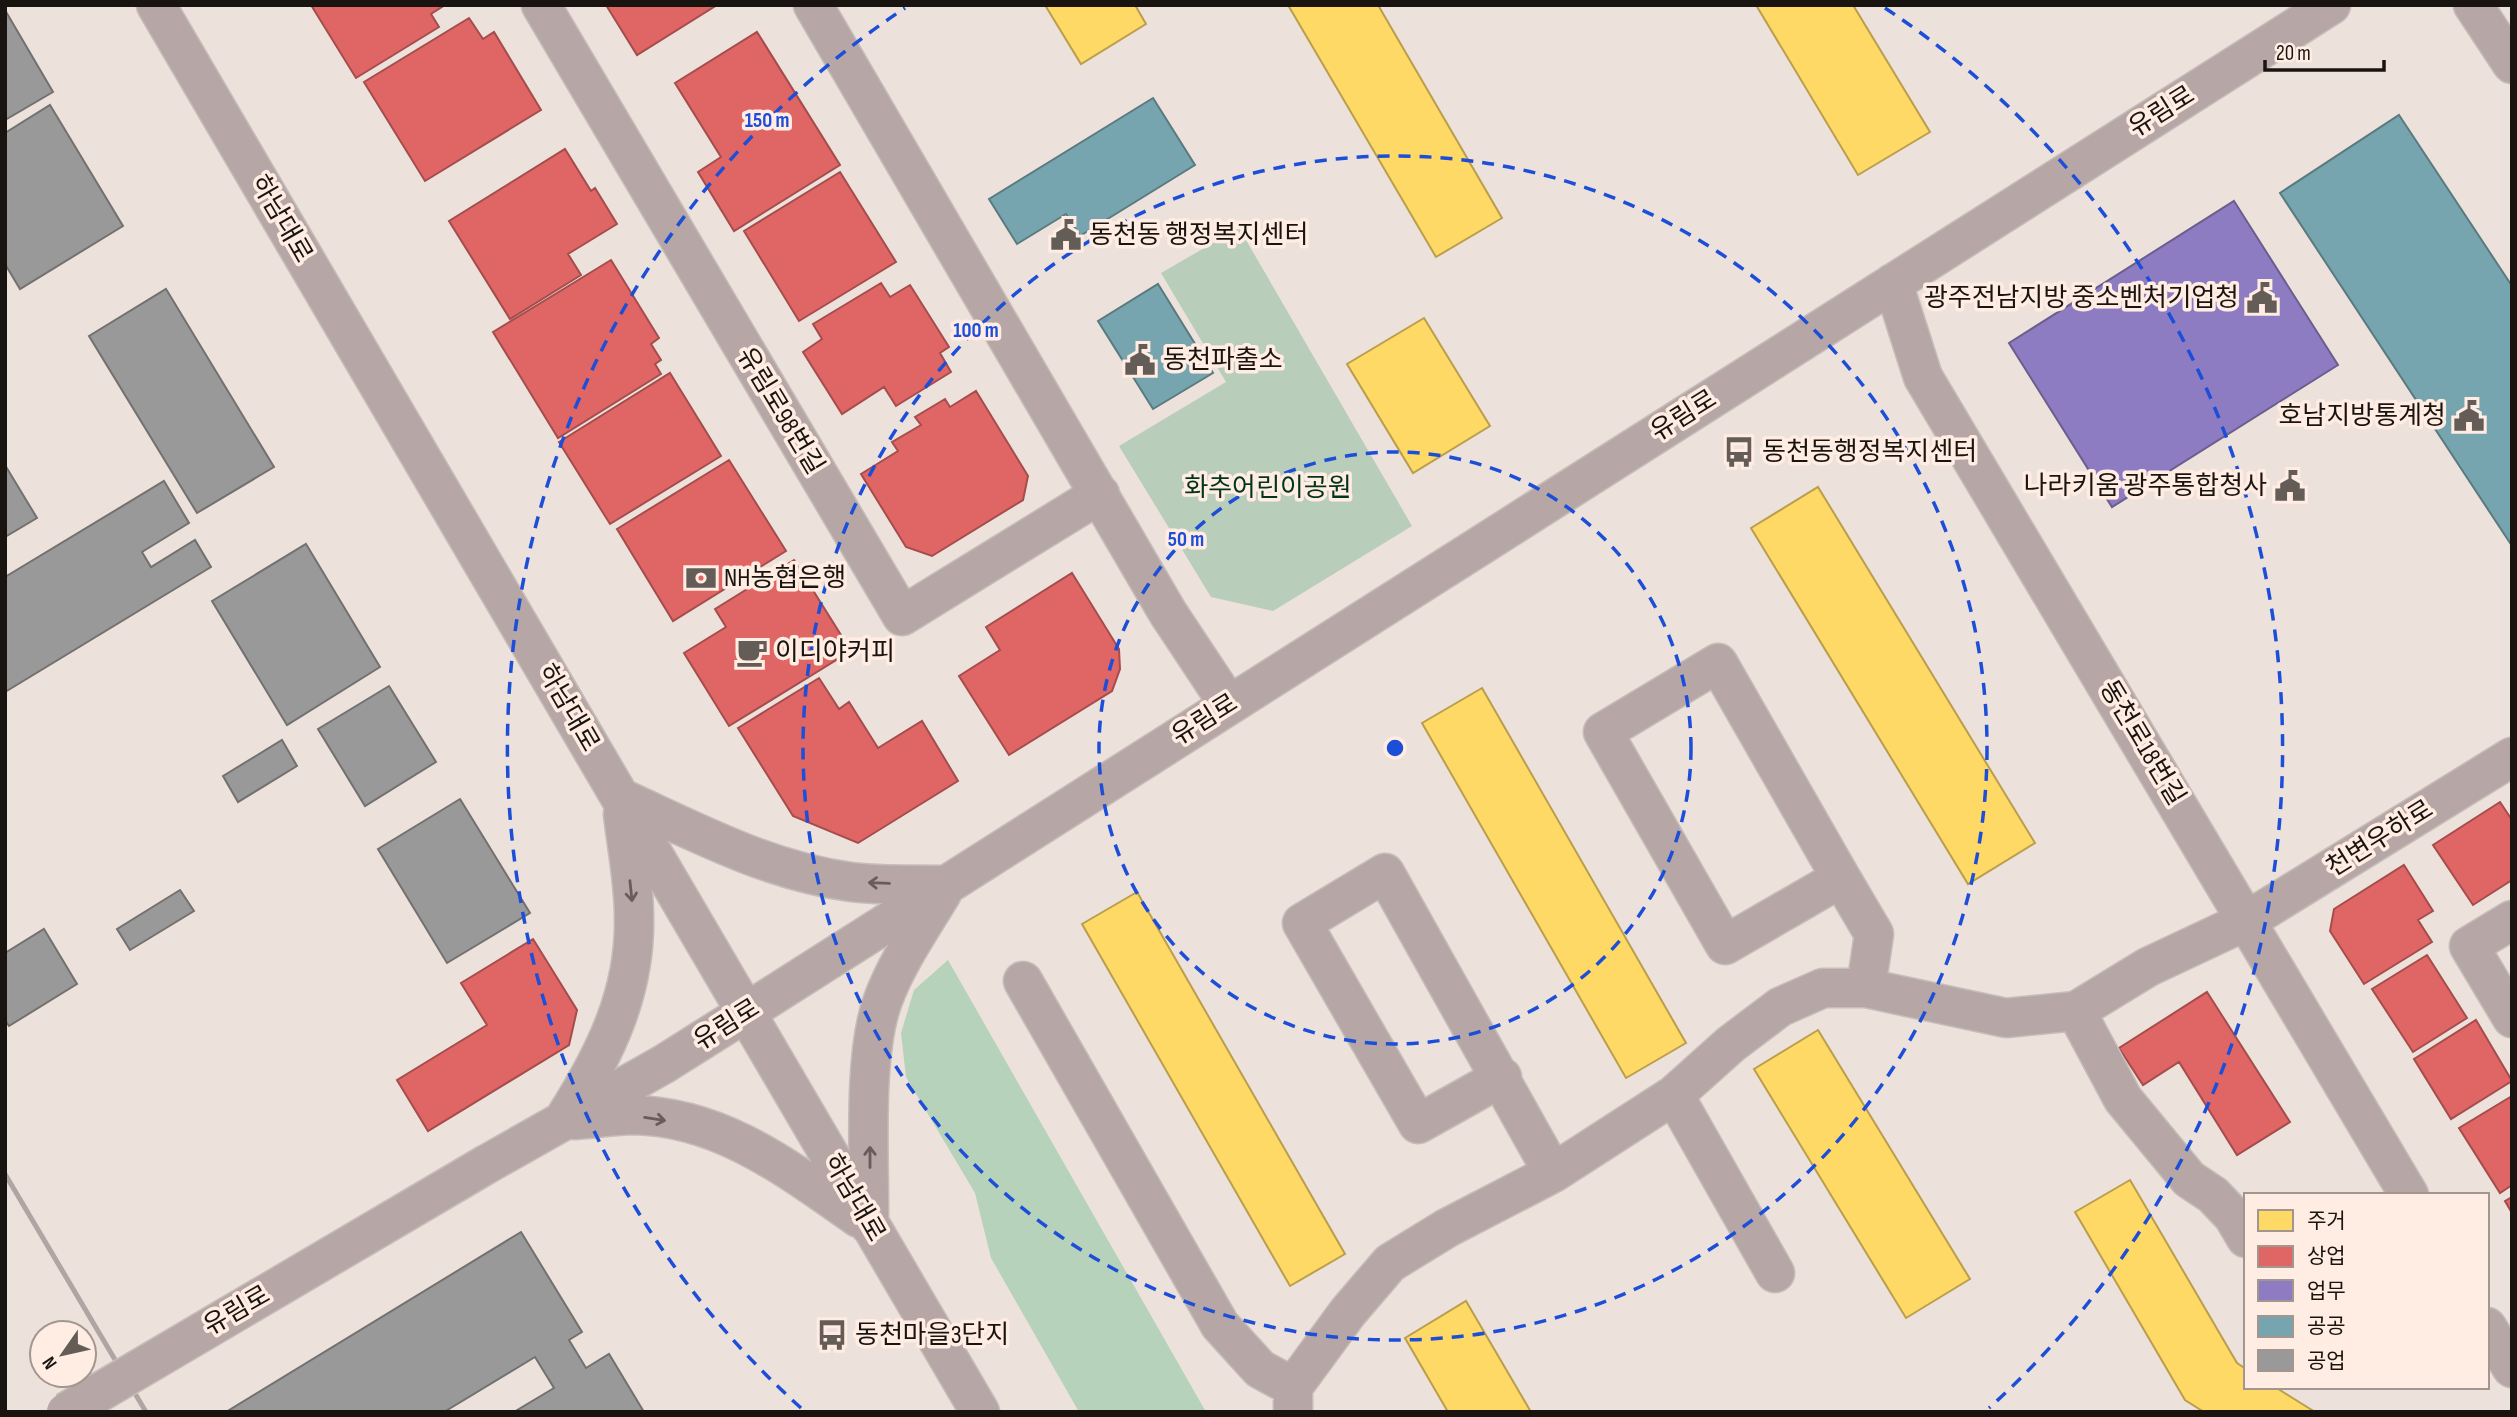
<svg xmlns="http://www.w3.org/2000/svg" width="2517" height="1417" font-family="'Sofia Sans Condensed','Noto Sans KR',sans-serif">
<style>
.green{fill:#b9cdbb}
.forest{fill:#b6d2bb}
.homes{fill:#ffd966;stroke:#ba9e4c;stroke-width:2}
.shops{fill:#e06666;stroke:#a54d4c;stroke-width:2}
.offices{fill:#8e7cc3;stroke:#6b5d8d;stroke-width:2}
.public{fill:#76a5af;stroke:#5a7a7f;stroke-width:2}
.industry{fill:#999;stroke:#737170;stroke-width:2}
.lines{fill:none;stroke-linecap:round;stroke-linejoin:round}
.minor-casing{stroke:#c5bdb8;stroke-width:41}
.minor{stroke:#b6a6a6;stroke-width:38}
.rail{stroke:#b0a5a3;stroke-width:5}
.minor-bridge-casing{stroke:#c5bdb8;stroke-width:41;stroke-linecap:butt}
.minor-bridge{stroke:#b6a6a6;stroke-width:38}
.oneway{stroke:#685d5b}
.ring{fill:none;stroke:#1d4ed8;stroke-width:3.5;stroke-dasharray:12 9}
.labels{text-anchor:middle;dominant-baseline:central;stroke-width:7;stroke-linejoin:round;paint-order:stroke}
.street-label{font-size:26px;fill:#1a1410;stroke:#ffece2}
.poi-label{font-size:26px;fill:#1a1410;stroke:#ffece2;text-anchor:start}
.park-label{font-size:26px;fill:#02341c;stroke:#ffece2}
.centre{fill:#1d4ed8;stroke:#ffece2;stroke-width:3.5}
.ring-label{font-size:21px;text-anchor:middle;font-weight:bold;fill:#1d4ed8;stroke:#ffece2;stroke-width:7;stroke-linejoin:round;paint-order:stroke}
</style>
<rect width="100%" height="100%" fill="#ece1db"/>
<path class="green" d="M1239,228L1412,526L1273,611L1211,597L1119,446L1226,382L1161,273Z"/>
<path class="forest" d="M948,960L1206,1412H1079L991,1258L975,1193L906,1077L901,1033L914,990Z"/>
<path class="homes" d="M1045,5H1135L1146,24L1081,64Z
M1288,5H1378L1502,218L1436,257Z
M1756,5H1853L1930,132L1858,175Z
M1424,318L1490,426L1413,473L1347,364Z
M1818,487L2035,843L1968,884L1751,528Z
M1482,688L1686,1043L1626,1078L1422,723Z
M1137,892L1345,1254L1290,1286L1082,924Z
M1818,1030L1970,1279L1906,1318L1754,1069Z
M2130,1180L2237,1363L2246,1369V1387H2275L2315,1412H2204L2185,1400L2075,1212Z
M1466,1301L1531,1412H1448L1405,1338Z"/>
<path class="shops" d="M311,5H445L431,14L439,27L356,78Z
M606,5H717L637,55Z
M469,18L483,39L494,32L541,110L425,181L364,82Z
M757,32L840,165L734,231L698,172L721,157L675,83Z
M565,149L591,191L595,188L617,224L568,254L581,275L510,319L449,221Z
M840,172L896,262L799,321L744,231Z
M611,260L659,338L651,344L661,360L655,364L661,374L558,438L493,332Z
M881,283L890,297L910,285L949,347L940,353L951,372L896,406L884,387L842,414L803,352L822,339L813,324Z
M670,373L721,456L610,524L559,442Z
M976,391L1028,476L1023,500L932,556L906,547L861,474L898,451L892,442L921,425L915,417L945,399L950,407Z
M729,460L786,551L673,621L617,529Z
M794,560L851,651L729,726L684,653L726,627L715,609Z
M1072,573L1119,649L1120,669L1112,691L1009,755L959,676L1000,650L986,627Z
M819,678L839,709L849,702L878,748L922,721L958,781L858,843L793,816L738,728Z
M2500,802L2512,820V880L2473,905L2433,845Z
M2404,865L2433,911L2418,920L2432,942L2364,984L2330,931L2334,909Z
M533,939L577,1010L569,1045L428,1131L397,1080L487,1025L461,983Z
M2427,955L2467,1018L2413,1052L2372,989Z
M2207,992L2290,1122L2237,1155L2179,1062L2143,1085L2119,1048Z
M2476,1020L2512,1081L2451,1119L2414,1059Z
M2512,1096V1185L2500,1193L2459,1128Z
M2512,1197V1213L2505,1201Z"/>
<path class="offices" d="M2234,201L2338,365L2112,507L2009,343Z"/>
<path class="public" d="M1153,98L1195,165L1080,236L1066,214L1017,244L989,199Z
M2399,115L2512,286V546L2280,193Z
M1158,284L1213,373L1153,409L1098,321Z"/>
<path class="industry" d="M5,10L53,92L5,120Z
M50,105L123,226L20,289L5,264V133Z
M166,289L274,467L197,513L89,336Z
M5,465L37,518L5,537Z
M164,481L189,523L142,552L151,567L195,540L211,567L5,692V577Z
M306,544L380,667L287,725L212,601Z
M389,686L436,762L365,806L318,729Z
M282,740L297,766L238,802L223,776Z
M460,799L530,913L447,963L378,849Z
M180,890L194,911L130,950L117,929Z
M44,929L77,984L9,1026L5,1020V953Z
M521,1232L582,1332L569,1340L586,1368L609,1354L644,1412H514L554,1388L535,1357L444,1412H226Z"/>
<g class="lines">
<defs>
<path id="minor" d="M156,5L980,1412
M541,5L902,616L1100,494
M813,5L1168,613L1229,705
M2473,5L2512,64
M1893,283L1923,377L2409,1195
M1718,663L1841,878L1725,945L1603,732Z
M621,798C696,832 768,871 851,882C882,886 916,884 947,885
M1841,878L1874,934L1866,988
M2512,920L2469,946L2512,1018
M1023,981L1220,1325L1260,1369L1293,1387
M2076,1011L2123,1099L2189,1179L2213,1195L2233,1216L2246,1238
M1502,1077L1418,1124L1302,923L1385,873L1553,1173
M1674,1095L1775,1273
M566,1116C605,1054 636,992 634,916C634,883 627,848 623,814
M575,1120C594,1119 614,1115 634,1115C723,1117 789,1170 859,1218
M487,1164L664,1064L745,1013L2331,5
M869,1225C870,1163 862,1056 883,1000C897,962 921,928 942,893
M2487,1327L2512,1368
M1293,1412V1387L1348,1312L1390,1263L1447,1228L1553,1173L1674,1095L1731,1044L1780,1007L1823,988H1866L2006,1018L2076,1011L2148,967L2248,920L2512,757"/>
</defs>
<use href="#minor" class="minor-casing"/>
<use href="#minor" class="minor"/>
<path class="rail" d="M5,1174L146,1412"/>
<defs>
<path id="minor-bridge" d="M66,1412L487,1164"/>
</defs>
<use href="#minor-bridge" class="minor-bridge-casing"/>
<use href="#minor-bridge" class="minor-bridge"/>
</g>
<defs><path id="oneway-shaft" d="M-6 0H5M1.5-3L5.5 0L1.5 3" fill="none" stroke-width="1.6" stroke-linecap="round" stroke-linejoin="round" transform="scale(1.75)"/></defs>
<g class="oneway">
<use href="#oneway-shaft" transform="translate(879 883) rotate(-178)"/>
<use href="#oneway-shaft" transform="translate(631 891) rotate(84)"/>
<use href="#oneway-shaft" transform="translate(655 1119) rotate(9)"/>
<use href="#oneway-shaft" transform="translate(870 1157) rotate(-90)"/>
</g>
<g class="ring">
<circle cx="1395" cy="748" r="296"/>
<circle cx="1395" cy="748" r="592"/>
<path d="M801 1408A888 888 0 0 1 905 8M1885 8A888 888 0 0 1 1989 1408"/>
</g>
<defs>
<symbol id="civic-bare" viewBox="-9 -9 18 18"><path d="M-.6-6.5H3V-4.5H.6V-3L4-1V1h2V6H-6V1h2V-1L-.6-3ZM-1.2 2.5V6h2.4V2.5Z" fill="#645c57" stroke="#ffece2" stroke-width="2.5" paint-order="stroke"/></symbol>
<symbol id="bus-bare" viewBox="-9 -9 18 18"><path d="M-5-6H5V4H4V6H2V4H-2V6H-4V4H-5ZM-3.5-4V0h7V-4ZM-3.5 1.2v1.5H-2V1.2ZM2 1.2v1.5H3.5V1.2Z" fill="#645c57" stroke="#ffece2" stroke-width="2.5" paint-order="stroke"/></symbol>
<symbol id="bank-bare" viewBox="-9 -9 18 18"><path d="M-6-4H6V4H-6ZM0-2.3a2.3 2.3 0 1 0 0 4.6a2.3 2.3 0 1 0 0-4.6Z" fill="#645c57" stroke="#ffece2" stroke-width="2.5" paint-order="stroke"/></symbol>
<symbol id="cafe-bare" viewBox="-9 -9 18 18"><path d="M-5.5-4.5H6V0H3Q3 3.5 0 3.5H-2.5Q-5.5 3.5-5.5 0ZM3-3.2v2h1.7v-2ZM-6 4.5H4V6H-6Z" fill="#645c57" stroke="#ffece2" stroke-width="2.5" paint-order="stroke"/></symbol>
</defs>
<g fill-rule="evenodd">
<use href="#civic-bare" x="1044" y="213" width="44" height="44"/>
<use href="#civic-bare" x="2240" y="276" width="44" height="44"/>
<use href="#civic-bare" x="1118" y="338" width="44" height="44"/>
<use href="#civic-bare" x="2447" y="394" width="44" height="44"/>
<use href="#bus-bare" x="1717" y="430" width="44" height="44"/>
<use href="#civic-bare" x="2268" y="464" width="44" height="44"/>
<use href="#bank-bare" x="679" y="556" width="44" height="44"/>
<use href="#cafe-bare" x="730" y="630" width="44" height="44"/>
<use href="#bus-bare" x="810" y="1313" width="44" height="44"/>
</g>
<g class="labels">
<g class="street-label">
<text transform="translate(2162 112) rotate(-32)">유림로</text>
<text transform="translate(281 219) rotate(60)">하남대로</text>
<text transform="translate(780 411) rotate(59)">유림로98번길</text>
<text transform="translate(1684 416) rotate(-32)">유림로</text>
<text transform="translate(568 708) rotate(60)">하남대로</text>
<text transform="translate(1205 720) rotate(-32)">유림로</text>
<text transform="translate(2142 743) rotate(59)">동천로18번길</text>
<text transform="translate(2380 839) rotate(-32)">천변우하로</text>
<text transform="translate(727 1025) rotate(-32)">유림로</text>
<text transform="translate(854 1198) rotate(60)">하남대로</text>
<text transform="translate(237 1311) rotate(-30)">유림로</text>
</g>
<g class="poi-label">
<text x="1089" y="235">동천동 행정복지센터</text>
<text x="2239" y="298" text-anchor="end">광주전남지방 중소벤처기업청</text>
<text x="1163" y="360">동천파출소</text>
<text x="2446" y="416" text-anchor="end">호남지방통계청</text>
<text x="1762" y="452">동천동행정복지센터</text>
<text x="2267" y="486" text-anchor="end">나라키움 광주통합청사</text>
<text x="724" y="578">NH농협은행</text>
<text x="775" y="652">이디야커피</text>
<text x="855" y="1335">동천마을3단지</text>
</g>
<g class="park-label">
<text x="1268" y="488">화추어린이공원</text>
</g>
</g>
<circle cx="1395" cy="748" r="10" class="centre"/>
<g class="ring-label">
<text x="767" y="127">150 m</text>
<text x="976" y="337">100 m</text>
<text x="1186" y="546">50 m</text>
</g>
<rect width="2517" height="1417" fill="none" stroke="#1a1410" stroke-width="14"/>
<rect x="2244" y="1193" width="245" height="196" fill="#ffece2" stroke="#a3968e" stroke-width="2"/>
<rect x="2258" y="1210" width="35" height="21" fill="#ffd966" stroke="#a3968e" stroke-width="2"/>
<text x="2307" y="1228" font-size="21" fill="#1a1410">주거</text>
<rect x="2258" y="1246" width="35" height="21" fill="#e06666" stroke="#a3968e" stroke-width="2"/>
<text x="2307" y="1263" font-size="21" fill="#1a1410">상업</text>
<rect x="2258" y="1280" width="35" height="21" fill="#8e7cc3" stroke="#a3968e" stroke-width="2"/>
<text x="2307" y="1298" font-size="21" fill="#1a1410">업무</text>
<rect x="2258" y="1316" width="35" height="21" fill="#76a5af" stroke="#a3968e" stroke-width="2"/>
<text x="2307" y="1333" font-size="21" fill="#1a1410">공공</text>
<rect x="2258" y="1350" width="35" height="21" fill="#999999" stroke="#a3968e" stroke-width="2"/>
<text x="2307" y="1368" font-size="21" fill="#1a1410">공업</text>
<g transform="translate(63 1354) rotate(236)"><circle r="33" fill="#ffece2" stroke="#a3968e" stroke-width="2"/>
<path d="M0-5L12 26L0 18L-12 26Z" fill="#645c57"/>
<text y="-10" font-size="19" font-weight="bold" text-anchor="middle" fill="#1a1410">N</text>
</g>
<path d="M2265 60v10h119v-10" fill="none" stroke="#1a1410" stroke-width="3.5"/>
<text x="2276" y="60" font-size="21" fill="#1a1410" stroke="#ffece2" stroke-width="5" paint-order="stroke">20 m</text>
</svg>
